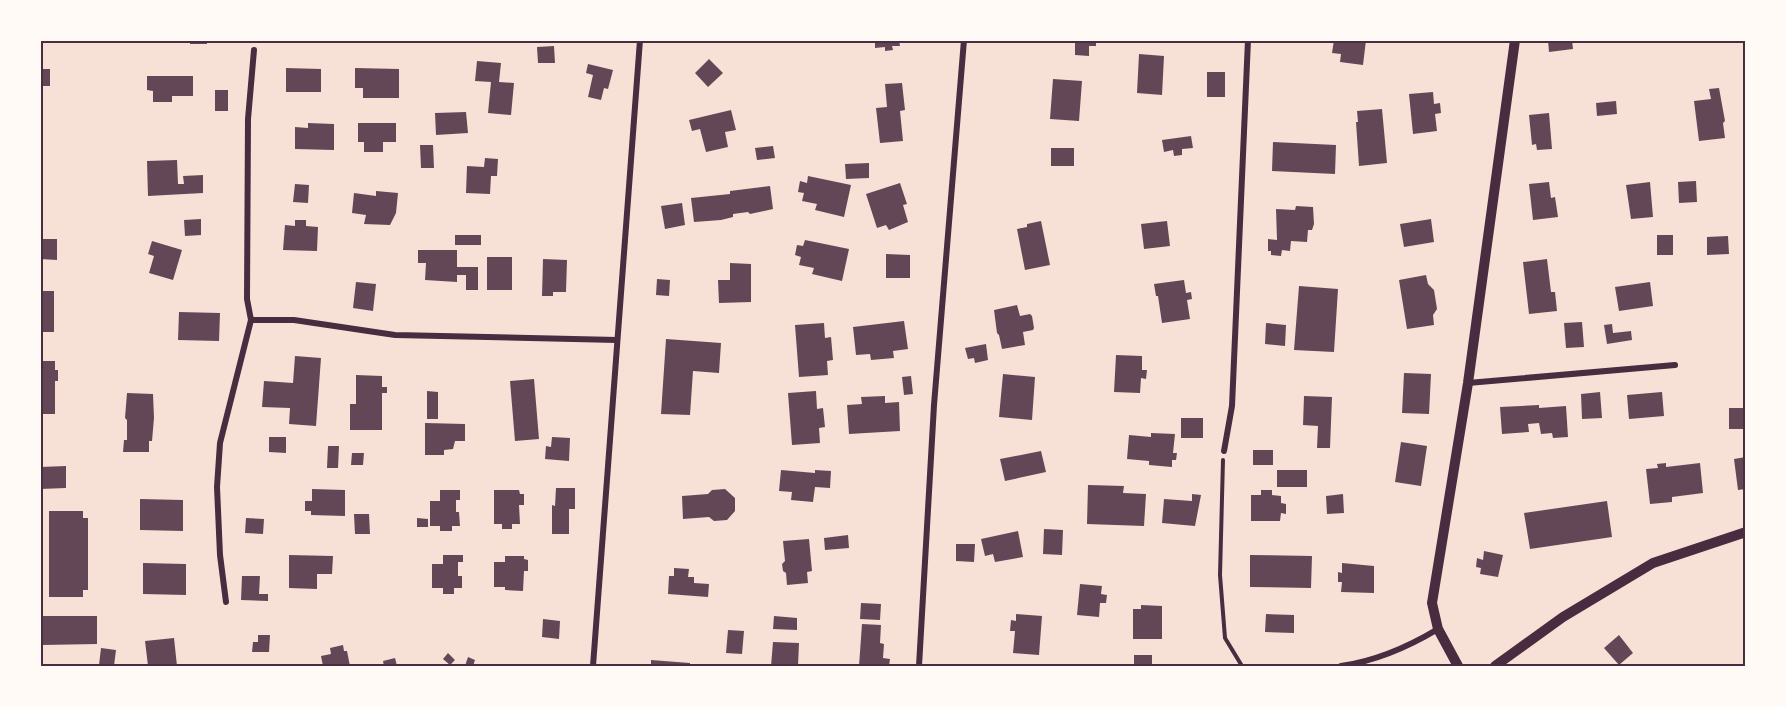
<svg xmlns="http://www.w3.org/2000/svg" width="1786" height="707" font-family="Arial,sans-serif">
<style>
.building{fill:#644757}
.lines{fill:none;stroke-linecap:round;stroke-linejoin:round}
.path{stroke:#4a2c40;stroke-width:4}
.minor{stroke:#4a2c40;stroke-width:6}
.tertiary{stroke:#4a2c40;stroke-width:10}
.neatline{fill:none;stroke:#4a2c40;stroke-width:2}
</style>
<rect width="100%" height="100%" fill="#f7e1d7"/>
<path class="building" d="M190,40H207V44H190Z
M875,40H899L900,46H892L893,50L885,51V47L875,48Z
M1075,40H1096V46H1089V56L1075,55Z
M1334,40H1366L1363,65L1340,62L1341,54L1332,53Z
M1548,40H1572L1573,49L1549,52Z
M554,46L555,63H538L537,47Z
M1139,54L1164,56L1162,95L1137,93Z
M709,59L723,73L708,87L695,73Z
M477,61L501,63L499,82L514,83L511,115L488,113L491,82L475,81Z
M588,64L613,70L608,89L604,88L601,100L588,97L593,75L586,73Z
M286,68L321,69V92H286Z
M355,68L399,69V98H363V88H355Z
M40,69H50V86H40Z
M1207,72H1225V97H1207Z
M147,76H193V96H172V102H153V91L147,90Z
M1053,79L1082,81L1079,121L1050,119Z
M902,83L905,110L900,111L903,141L880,143L876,108L887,107L885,84Z
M1719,88L1725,121L1723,123L1725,138L1699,141L1694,101L1711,99L1709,89Z
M215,90H228V111H215Z
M1433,92L1434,104L1440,103L1441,113L1435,114L1437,131L1413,134L1409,94Z
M1616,101L1617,114L1597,116L1596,103Z
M1382,109L1387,163L1359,166L1356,122H1358L1357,111Z
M731,110L736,130L725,132L728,147L706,152L700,129L692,131L689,120Z
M466,112L468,133L436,135L435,113Z
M1549,113L1552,149L1537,150L1536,144L1532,145L1529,115Z
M308,123L334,124V150L295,149V127L308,128Z
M358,123H396V142H383V152H364V142H358Z
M1191,136L1193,148L1182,149V155L1174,156L1173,150L1164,152L1162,140Z
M1273,142L1336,145L1335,174L1272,171Z
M420,145H433L434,168H421Z
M773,146L775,158L757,160L755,148Z
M1051,148H1074V166H1051Z
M485,158L498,159L497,176H491L490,194L466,193L467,166L484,167Z
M177,160L178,184H184L183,176L203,175V193L148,196L147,161Z
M869,163V178L846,179L845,164Z
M808,176L851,185L844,217L815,210L817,204L802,201L804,193L798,192L800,181L807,183Z
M1696,181L1697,202L1679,203L1678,182Z
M1549,182L1551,198L1555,197L1558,217L1533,220L1529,184Z
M1650,182L1653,217L1631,219L1626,185Z
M900,183L907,204L903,205L908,222L889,230L886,225L877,228L866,194Z
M295,184L309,185L308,203L293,202Z
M770,186L773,209L750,214L748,212L733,214V217L721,220L694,222L691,198L730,194V191Z
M376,191L398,193L396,213L390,225L364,224L366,215L352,213L354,193L376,196Z
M682,203L685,225L665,229L661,206Z
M1296,206L1313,207L1314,224L1312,230H1308L1307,242L1291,241L1290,251L1282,250L1281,256L1271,255V251H1268V239L1277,240L1276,209L1295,210Z
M201,219V235L185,236L184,220Z
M1431,219L1434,242L1404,247L1400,224Z
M295,220H306V226L318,227L317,251L283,250L285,225L295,226Z
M1041,221L1050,265L1025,270L1017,229L1027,227V224Z
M1167,221L1170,246L1144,249L1141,224Z
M455,235H481V245H455Z
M1657,235H1673V255H1657Z
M1728,236L1729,254L1707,255V237Z
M40,239H57V260L40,259Z
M805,240L849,249L842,281L812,274L814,268L799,265L801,257L795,255L797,245L803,246Z
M152,241L182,250L173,280L149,273L154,256L148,254Z
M418,250H457V267H478V290H466V275H457V282L425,280L426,263H418Z
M886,254L910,255V278H886Z
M487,257H512V290H487Z
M543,259L567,260L566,292H553V296H542Z
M1547,259L1551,292H1555L1557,311L1529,314L1523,262Z
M730,263L751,264V302L719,303L718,280H730Z
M1426,275L1428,284L1434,290L1437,309L1433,315L1434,325L1407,329L1399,280Z
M657,279L670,280L669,296L656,295Z
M1184,280L1186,293L1191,292L1192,299L1187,300L1190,319L1162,323L1158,296H1156L1154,284Z
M356,282L376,284L373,311L353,308Z
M1650,282L1653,306L1619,311L1615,287Z
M1299,286L1338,289L1334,352L1294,350Z
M40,291H54V332H40Z
M1017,305L1020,316L1030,314L1032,316L1034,328L1033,330L1023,332L1025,345L1002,349L999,335L997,333L994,310Z
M179,312L220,313L219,341L178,340Z
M904,321L908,349L893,351L894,358L871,360L870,354L856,355L853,327Z
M1582,322L1584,347L1566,348L1564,323Z
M824,323L825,338L831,337L833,360L827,361L828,375L799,377L795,325Z
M1266,323L1286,325L1285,346L1265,344Z
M1612,324L1613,333L1631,331L1632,340L1607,344L1604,325Z
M666,339L721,343L719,373L693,371L690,415L661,414Z
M986,344L988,360L975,363L974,358L968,359L965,348Z
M1116,355L1142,356V370H1147L1146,379L1141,378L1140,393L1114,392Z
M295,356L321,358L316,426L289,424L290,408L262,407L264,381L293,383Z
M40,361H55V370H58V381H55V414H40Z
M1404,373L1431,374L1429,414L1402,413Z
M1003,374L1035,377L1032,420L999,417Z
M356,375L382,376V387H387V393H382V430H350V404H356Z
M911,376L913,394L904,395L902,377Z
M534,379L539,439L515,441L510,381Z
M427,391L438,392V419H427Z
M816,391L817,409L823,408L825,427L819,428L820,443L792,445L788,393Z
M1600,392L1602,418L1582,419L1581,394Z
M1662,392L1664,416L1629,419L1627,395Z
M127,393L153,394L154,418L152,441H149V452H123L124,440H127V420L125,418Z
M885,396V403L899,402L900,431L849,434L847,405L862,404L861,397Z
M1304,396L1332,397L1330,448H1317L1318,426L1303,425Z
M1539,405V408L1566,406L1568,437L1553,438L1552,433L1541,434L1539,423L1528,424L1529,432L1502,434L1500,407Z
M1729,408H1746V429H1729Z
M1181,418H1203V438H1181Z
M425,423L465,424V441H455L453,449L444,450V455H425Z
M1151,433L1175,434L1173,453H1177L1176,460H1172V467L1149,465V461L1127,459L1129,435L1151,437Z
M269,437H286V453L269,452Z
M552,437L570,438L569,461L545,459L546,446L551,447Z
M1401,442L1427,446L1421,486L1395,482Z
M328,446H339L338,468H327Z
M1253,450H1273V465H1253Z
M1041,451L1046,472L1005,481L1000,459Z
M352,453H364L363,465H351Z
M1746,457V489L1738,490L1734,459Z
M1666,463V467L1700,463L1703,493L1672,497V502L1650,504L1646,469L1658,468L1657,464Z
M66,466V488L40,489V467Z
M781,470L815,473V470L831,471L830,488L815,487L813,502L791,500L792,492L779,491Z
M1277,470H1307V487H1277Z
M1088,485L1124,486L1123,493L1146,494L1144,526L1087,524Z
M556,488H575V509H569V534H552V505L555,506Z
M312,489L345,490V516L311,515V511H305V501H312Z
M725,489L735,498V511L727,520L714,521L709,517L683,519L682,496L708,494L712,490Z
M440,490H460V500H456V512H459L460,526H452V531H440V526H430V501H440Z
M494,490H519L520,494H524V505H519L520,524H512V529H502V524H494Z
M1261,490H1272V495L1281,496V503L1286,504V514L1281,513L1280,521H1251V495H1261Z
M1192,494L1201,495L1195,526L1162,523L1164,499L1192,501Z
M1343,494L1344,513L1327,514L1326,496Z
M140,499L183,500V531L140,530Z
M1607,501L1612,537L1530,549L1524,513Z
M49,511H83V518H88V590H83V597H49Z
M354,514H369L370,534H355Z
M246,518L264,519L263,534L245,533Z
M417,518L428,519V527H417Z
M1044,529L1063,530L1062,555L1043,554Z
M1018,531L1023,557L995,562L993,554L985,556L981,539Z
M848,535L849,548L825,550L824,538Z
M809,539L812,571L807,572L808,583L787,585L786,573L783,571L782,564L785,561L783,541Z
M956,544H975L974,562L956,561Z
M1484,551L1503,555L1498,577L1480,574L1481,568L1476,567L1477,558L1483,560Z
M289,555L333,556L332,574H317V589L289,588Z
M443,555H463V562H458V576H462V588H454V594H443V588H432V564H443Z
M1250,555L1312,556L1311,588L1250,587Z
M505,556H524V559L528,560V571H524L523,591L505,590V587H494V562H505Z
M143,563L186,564V595L143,594Z
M1342,563L1374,566V593L1341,592L1342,582H1338V572L1342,573Z
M674,568L689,569L688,577H694V583L709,584L708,597L668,594L669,576H674Z
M242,576H260L259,594H268V601L241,600Z
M1080,584L1102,586L1101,594L1107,595L1106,603H1100L1099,617L1077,615Z
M861,603L881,604L880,620L860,619Z
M1141,605L1162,606V639H1133V609H1141Z
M1016,614L1042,616L1039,655L1013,653L1015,631H1010L1011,620L1016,621Z
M1266,614L1294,615V633L1265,632Z
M41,616H97V644L42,645Z
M774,616L797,618V630L773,629Z
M543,619L560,621L559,639L542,637Z
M862,624L881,625L880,643L884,644L883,658L890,659L889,666H859Z
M728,630L744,631L742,654L726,653Z
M258,635H270L269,652H252L253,642H258Z
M1619,635L1633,653L1619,665L1604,648Z
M174,638L177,666H148L145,641Z
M773,642L799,643L798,666H771Z
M343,645L344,651H347L350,666H323L321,656L331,654L330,648Z
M101,648L116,650L114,666L99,665Z
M448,653L455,660L450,665L443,659Z
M1134,655H1152V666H1134Z
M468,657L475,660L473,666H465Z
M395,658L397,666H384L383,661Z
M651,660L690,663V666H651Z"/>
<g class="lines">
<path class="path" d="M1223,460L1220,575L1225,638L1242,666"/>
<path class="minor" d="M251,320H294L395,335L617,340
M1468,383L1675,365
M1224,451L1232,406L1248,40
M226,602L220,555L217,487L220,443L251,320L247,299L248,119L254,50
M593,666L640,40
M919,666L934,405L964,40
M1341,666C1376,661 1408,647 1438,629"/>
<path class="tertiary" d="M1458,666L1438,629L1432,603L1468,383L1515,40
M1495,666L1563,617L1653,563L1746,532"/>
</g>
<rect width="1786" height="707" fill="none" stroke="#fffaf5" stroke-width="84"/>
<rect x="42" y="42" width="1702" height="623" class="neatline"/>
</svg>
